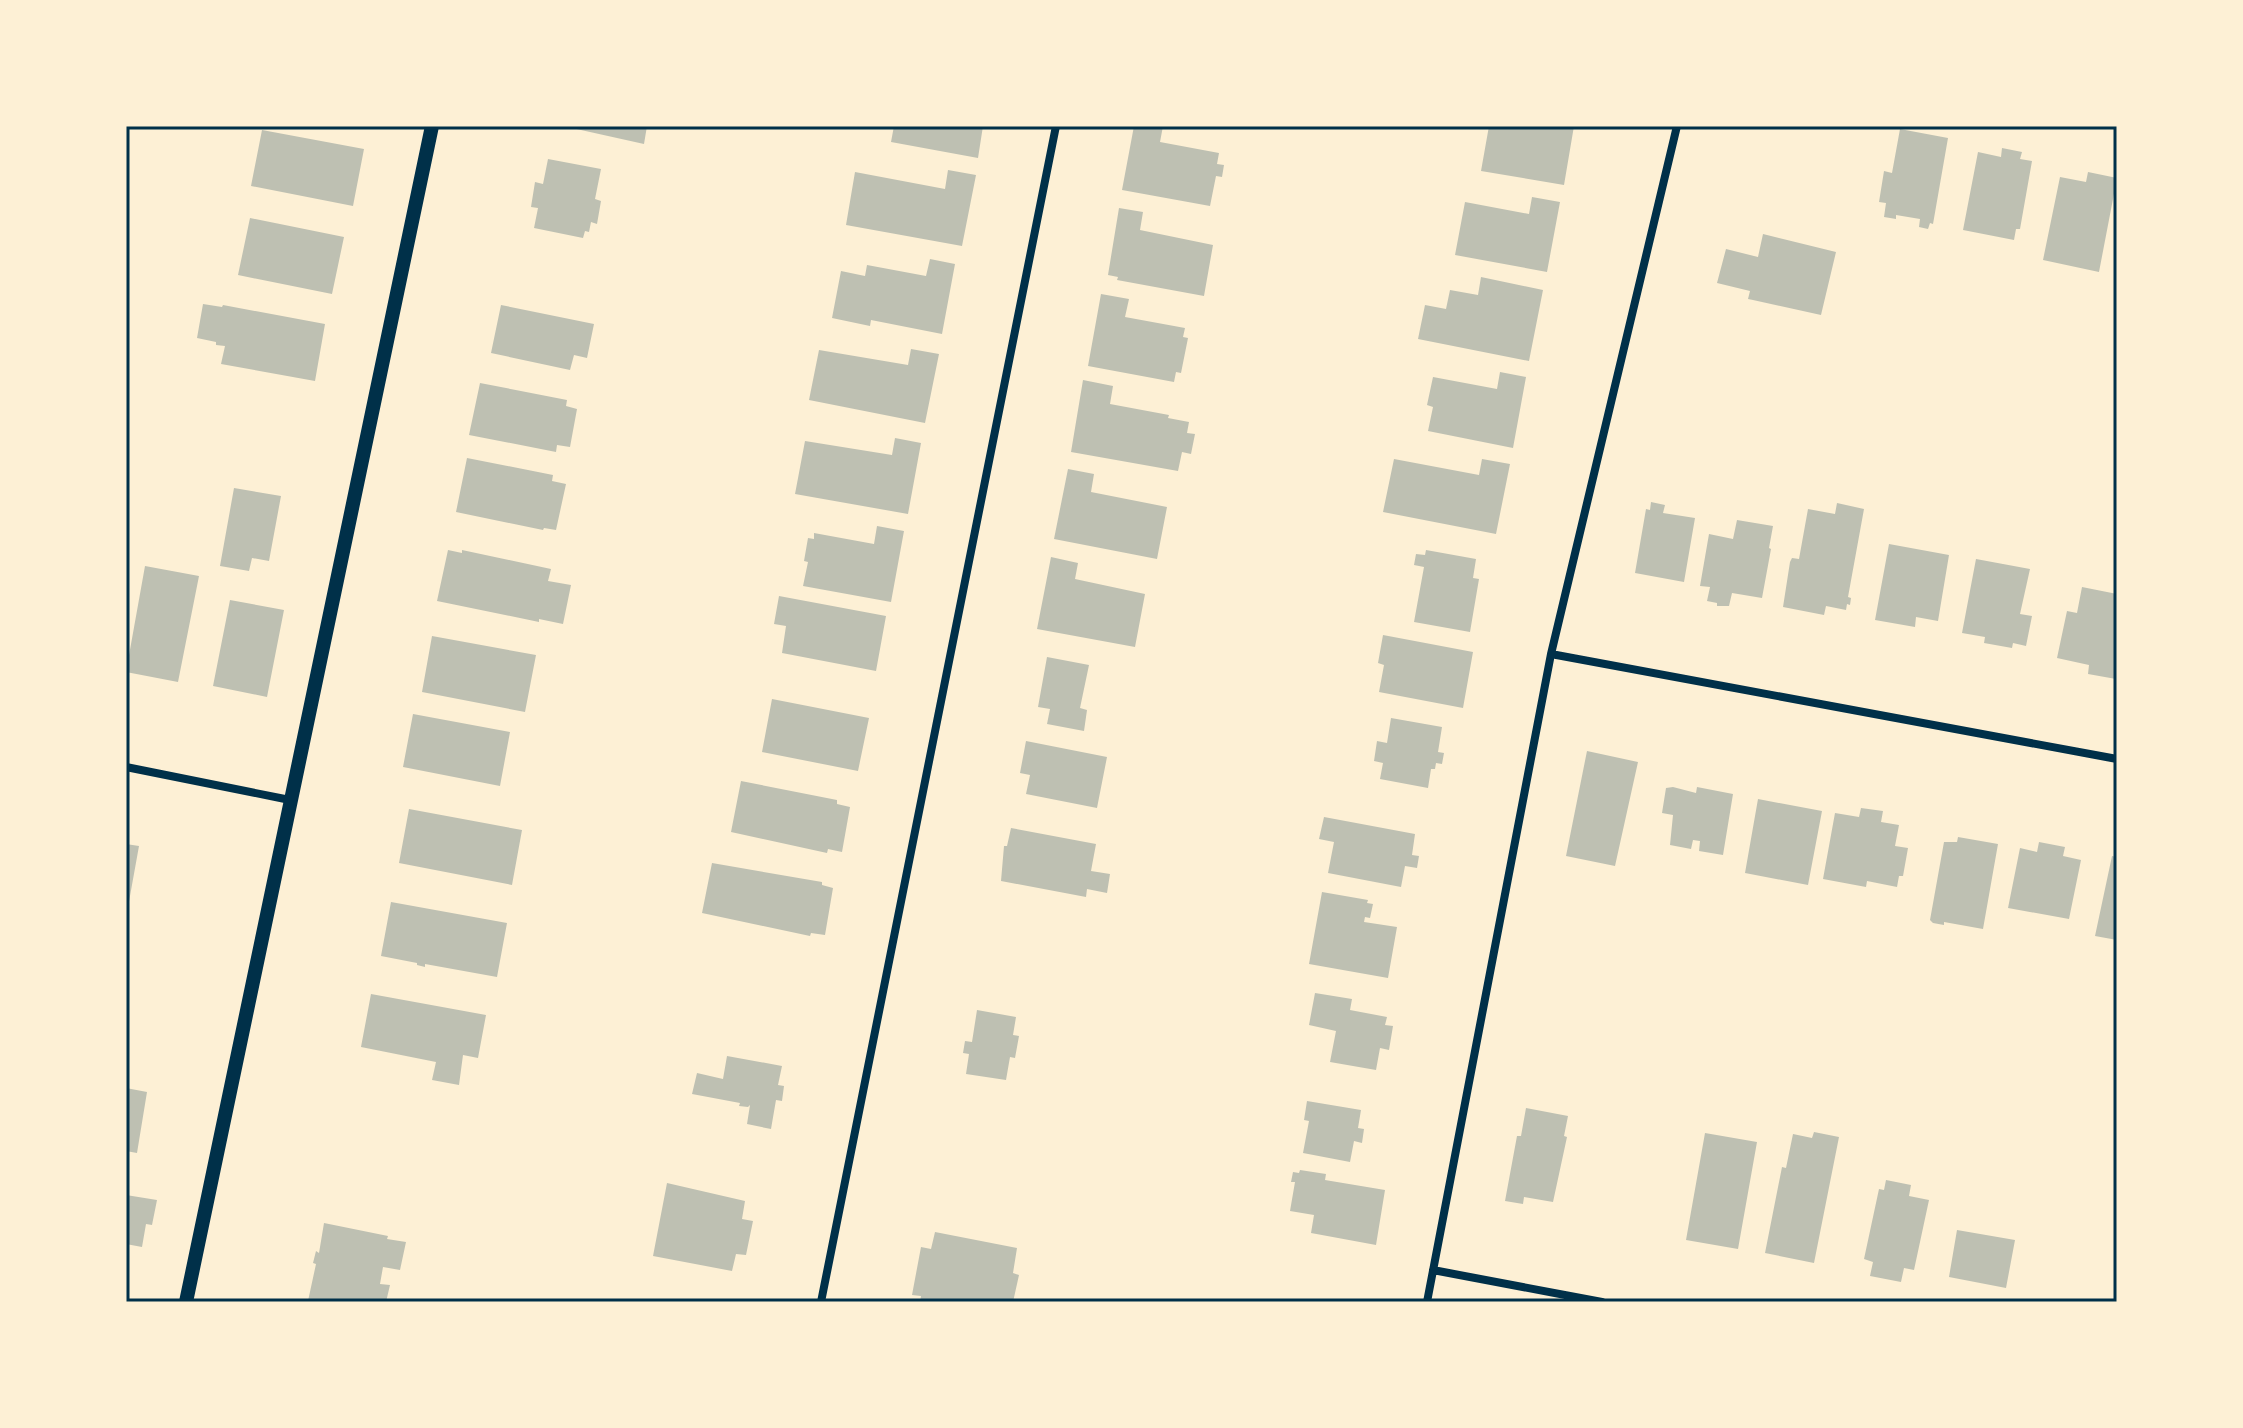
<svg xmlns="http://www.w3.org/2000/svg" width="2243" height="1428" font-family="'Open Sans',sans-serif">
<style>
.building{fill:#bec0b2}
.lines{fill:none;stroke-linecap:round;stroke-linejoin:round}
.minor{stroke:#003049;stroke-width:8}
.tertiary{stroke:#003049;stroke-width:14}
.neatline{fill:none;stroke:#003049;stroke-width:3}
</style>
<rect width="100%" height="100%" fill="#fdf0d5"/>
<path class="building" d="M563,126H647L644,144Z
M894,126H983L978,158L891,142Z
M1134,126H1163L1160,142L1219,153L1217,164L1224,165L1222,177L1216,176L1210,206L1122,190Z
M1489,126H1574L1564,185L1481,171Z
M1900,129L1948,138L1933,224L1930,223L1928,229L1919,227L1920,219L1896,215V219L1884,217L1886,203L1879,202L1884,171L1892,173Z
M262,130L364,149L353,206L251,186Z
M2002,148L2022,152L2020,159L2032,161L2020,229H2016L2014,240L1963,230L1978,152L2001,157Z
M548,159L601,169L595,199L601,201L597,224L591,222L589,232L585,231L583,238L534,228L538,208L531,207L535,182L543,184Z
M948,170L976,175L962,246L846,225L855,172L945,189Z
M2088,172L2117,178L2099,272L2043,260L2060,177L2086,182Z
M1532,197L1560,202L1547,272L1455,255L1465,202L1529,214Z
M1119,208L1143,212L1140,230L1213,245L1204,296L1117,280L1118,277L1108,275Z
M250,218L344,237L332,294L238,275Z
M1763,234L1836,252L1821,315L1753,300L1748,299L1750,291L1717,283L1726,249L1758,257Z
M930,259L955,264L942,334L871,320L870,326L832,318L841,271L865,276L867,265L926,276Z
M1481,277L1543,290L1529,361L1418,339L1425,305L1446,309L1450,290L1478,295Z
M1101,294L1129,299L1125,317L1185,328L1183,337L1188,338L1181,373L1176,372L1174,382L1088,366Z
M203,304L222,307L223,305L325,324L315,381L221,364L225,346L216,345V342L197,338Z
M501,305L594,324L587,358L574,355L570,370L491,353Z
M911,349L939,354L925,423L809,400L819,350L908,365Z
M1500,372L1526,377L1513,448L1428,431L1433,407L1427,405L1433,377L1497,389Z
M1083,380L1113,386L1110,404L1169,415L1168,418L1189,422L1187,433L1195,434L1191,454L1182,452L1178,471L1071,452Z
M480,383L567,400L566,406L577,409L570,447L557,445L556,452L469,435Z
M895,438L921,443L908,514L795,494L805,441L892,455Z
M467,458L553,475L552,481L566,484L556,530L544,528L543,530L456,512Z
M1394,459L1479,475L1482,459L1510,464L1496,534L1383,512Z
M1068,469L1094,474L1091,492L1167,507L1157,559L1054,539Z
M234,488L281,496L269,561L252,558L249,571L220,566Z
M1651,502L1665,505L1663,513L1695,518L1684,582L1635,573L1646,509L1650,510Z
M1837,503L1864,509L1848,597L1851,598L1850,605L1847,604L1846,610L1826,606L1824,615L1783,607L1790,562L1792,558L1799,559L1808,509L1835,514Z
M1737,520L1773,526L1769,548L1771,549L1762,598L1732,593L1729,606H1717V603L1707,601L1710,587L1700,586L1709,534L1733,539Z
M877,526L904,531L891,602L803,586L808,562L804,561L808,538L814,539V533L874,544Z
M1889,544L1949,555L1938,621L1916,617L1915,627L1875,620Z
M448,550L462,553V550L551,569L548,581L571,585L563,624L539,619V622L437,601Z
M1426,550L1476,559L1473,578L1479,579L1470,632L1414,622L1424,567L1414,565L1416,554L1425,555Z
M1051,557L1078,563L1075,579L1145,594L1135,647L1037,629Z
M1976,559L2030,569L2020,614L2032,616L2026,646L2013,643L2012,648L1984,643L1985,637L1962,633Z
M145,566L199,576L178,682L126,672Z
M2082,587L2117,594L2116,679L2088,674L2089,665L2057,658L2067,611L2077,613Z
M779,596L886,616L876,671L782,653L786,626L774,624Z
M230,600L284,610L267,697L213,686Z
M1383,635L1473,652L1463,708L1379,692L1384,665L1378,663Z
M432,636L536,655L525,712L422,692Z
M1047,657L1089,665L1080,708L1087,710L1084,731L1047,724L1050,709L1038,707Z
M772,699L869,718L858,771L762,752Z
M413,714L510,732L500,786L403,767Z
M1391,718L1442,727L1438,752L1444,753L1442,764L1436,763L1435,769H1431L1428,788L1380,779L1383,763L1374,761L1377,741L1387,743Z
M1026,741L1107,757L1097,808L1026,794L1030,775L1020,773Z
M1587,751L1638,762L1615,866L1566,856Z
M741,781L837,800V804L850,807L842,852L828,849L827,853L731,832Z
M1673,787L1696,793L1697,787L1733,794L1723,855L1699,851L1700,841L1693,840L1691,849L1670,845L1673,815L1662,813L1666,788Z
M1758,799L1822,811L1808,885L1745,873Z
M1861,808L1883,811L1881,822L1899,825L1895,846L1908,848L1903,876H1899L1897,887L1867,881L1866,887L1823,879L1835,813L1859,817Z
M409,809L522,830L512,885L399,863Z
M1324,817L1415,834L1412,855L1419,856L1417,868L1405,866L1401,887L1328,873L1334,842L1319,839Z
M1011,828L1096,844L1091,871L1110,874L1107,893L1087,889L1086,897L1001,881L1004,846H1007Z
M1958,837L1998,844L1983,929L1944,922V925L1933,923L1930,920L1944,842H1957Z
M2039,842L2065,847L2063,856L2081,860L2069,919L2008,908L2020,848L2037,852Z
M126,844L139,846L128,907H126Z
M2112,856L2117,857V940L2095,936Z
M712,863L822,882V885L833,888L825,935L811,933L810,936L702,913Z
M1322,892L1368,900L1367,903L1373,904L1370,918L1365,917L1364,922L1397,927L1388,978L1309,964Z
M391,902L507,923L497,977L425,964V967L417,965V963L381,956Z
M1315,993L1352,999L1350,1010L1387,1017L1385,1025L1393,1026L1389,1050L1380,1048L1376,1070L1330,1062L1336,1031L1309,1025Z
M371,994L486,1015L478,1058L463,1055L459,1085L432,1080L436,1062L361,1047Z
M977,1010L1016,1017L1013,1035L1019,1036L1015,1058L1010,1057L1006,1080L966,1074L969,1054L963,1053L965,1041L972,1042Z
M727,1056L782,1066L778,1085L784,1086L782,1101L776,1100L771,1129L747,1124L750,1105L748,1107L739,1106L740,1103L692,1094L697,1073L723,1079Z
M126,1088L147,1092L137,1153L126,1151Z
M1307,1101L1361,1110L1358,1128L1364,1129L1362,1143L1354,1141L1350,1162L1303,1153L1309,1121L1304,1120Z
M1526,1108L1568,1116L1564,1136L1567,1137L1553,1202L1524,1197L1523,1204L1505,1201L1517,1136H1521Z
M1814,1132L1839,1137L1814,1263L1765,1253L1782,1167L1786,1168L1793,1134L1812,1138Z
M1705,1133L1757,1142L1738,1249L1686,1240Z
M1300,1170L1326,1174L1325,1180L1385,1190L1376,1245L1311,1233L1314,1215L1290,1211L1295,1182H1291L1293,1172L1299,1173Z
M1886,1180L1911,1185L1909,1196L1929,1200L1914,1270L1904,1268L1901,1282L1870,1276L1873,1262L1864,1259L1879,1189L1884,1190Z
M667,1183L745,1201L742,1219L753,1221L746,1255L736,1254L732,1271L653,1256Z
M126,1195L157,1200L152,1225L146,1224L142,1247L126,1244Z
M324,1223L388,1236L387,1239L406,1242L400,1270L383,1267L380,1284L390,1285L386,1302L308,1301L316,1264L313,1263L316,1251L319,1253Z
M1957,1230L2015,1240L2006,1288L1949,1277Z
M935,1232L1017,1248L1013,1273L1019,1275L1013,1302H920L921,1296L912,1295L921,1247L931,1249Z"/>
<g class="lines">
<path class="minor" d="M1551,654L2117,759
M126,767L290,800
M1433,1270L1602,1302
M821,1302L1056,126
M1427,1302L1551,654L1677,126"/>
<path class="tertiary" d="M186,1302L432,126"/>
</g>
<rect width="2243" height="1428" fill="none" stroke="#fdf0d5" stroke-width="256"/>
<rect x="128" y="128" width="1987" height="1172" class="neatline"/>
</svg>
